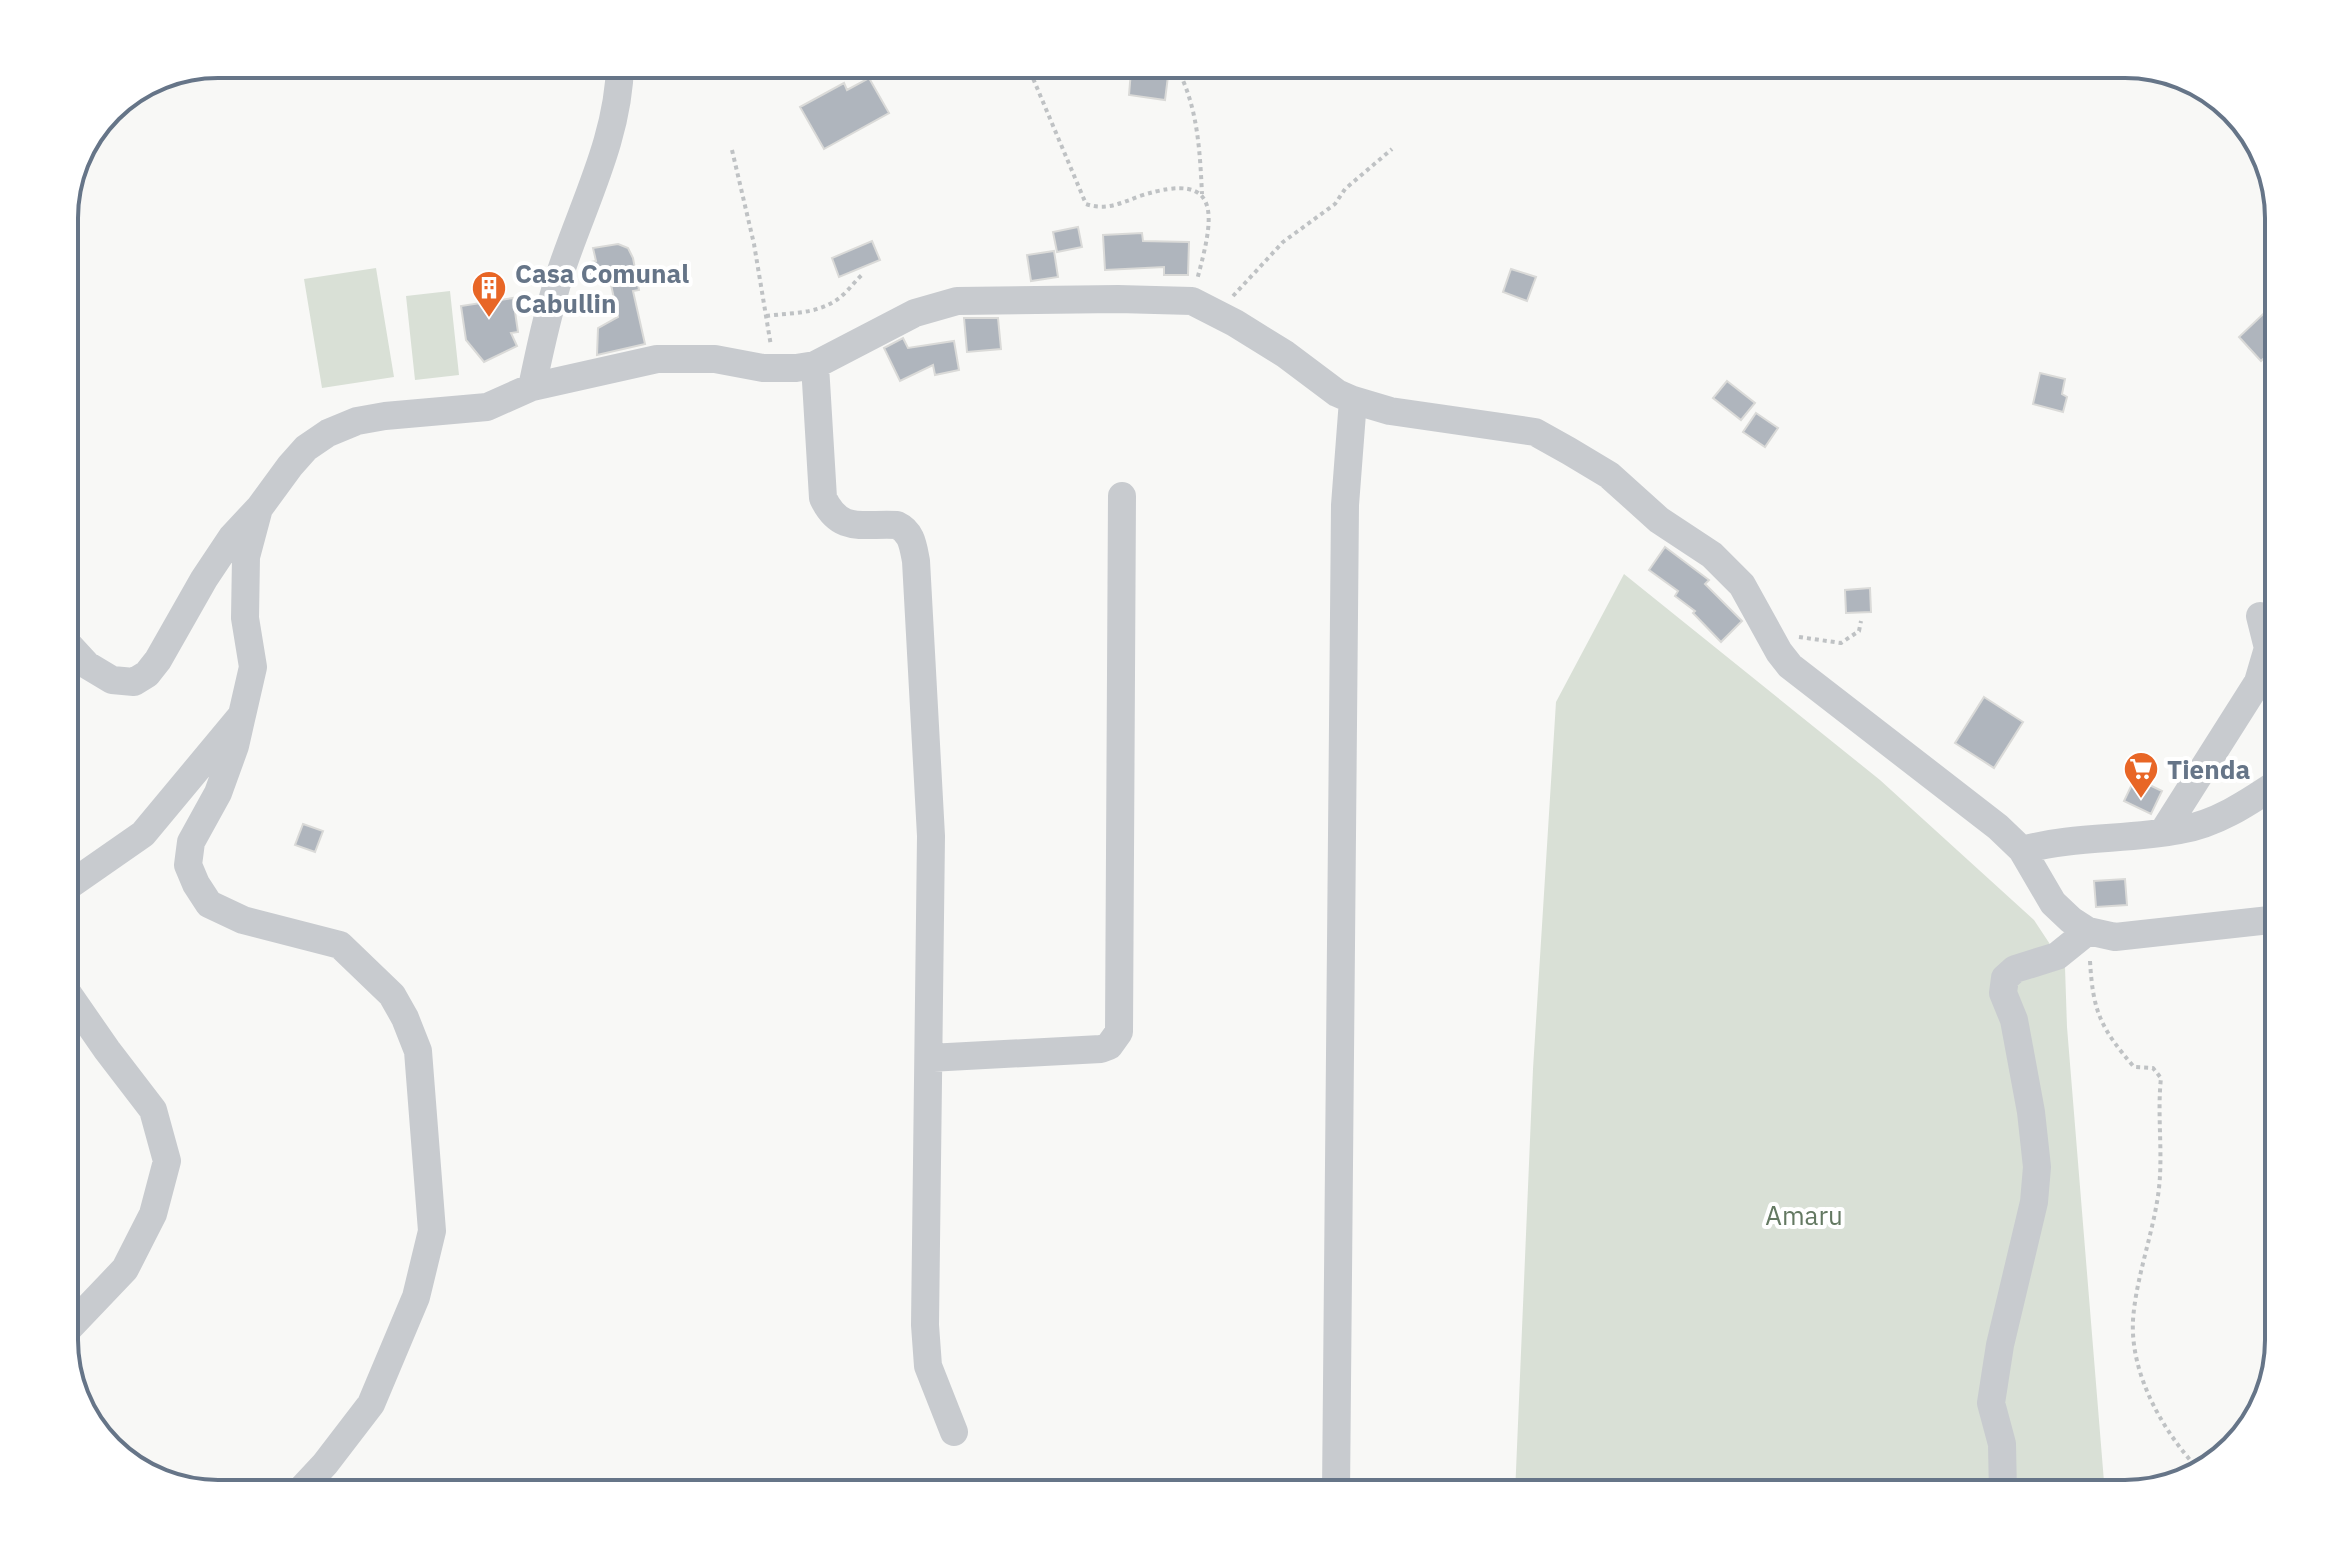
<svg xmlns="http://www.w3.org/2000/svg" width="2343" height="1558" font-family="'IBM Plex Sans',sans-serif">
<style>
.green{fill:#d9e0d6}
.building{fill:#afb5bd;stroke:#dadad8;stroke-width:2}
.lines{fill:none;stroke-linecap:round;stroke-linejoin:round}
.path{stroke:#bfc2c4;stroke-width:4;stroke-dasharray:4 4;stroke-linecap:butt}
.minor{stroke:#c8cbcf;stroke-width:28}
.labels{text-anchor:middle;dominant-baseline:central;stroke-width:8;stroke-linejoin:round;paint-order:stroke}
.poi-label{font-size:26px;font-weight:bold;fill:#667588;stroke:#fff;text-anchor:start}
.park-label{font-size:26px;fill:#647962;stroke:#fff}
.rim{fill:none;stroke:#667588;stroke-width:4}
</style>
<rect width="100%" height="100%" fill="#f8f8f6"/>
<path class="green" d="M376,268L394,377L322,388L304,279Z
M450,291L459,375L415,380L406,296Z
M1624,574L1880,780L2034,920L2065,967L2067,1027L2105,1494H1515L1533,1069L1556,702Z"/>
<path class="building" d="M1131,71L1168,76L1165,100L1129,95Z
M869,78L889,113L824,149L800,107L844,83L847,90Z
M1078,227L1082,247L1057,252L1053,232Z
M1142,233L1143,241L1189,242L1188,275H1164V267L1105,270L1103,235Z
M872,241L880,260L839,277L832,258Z
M618,244L628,248L633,258L639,290L633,291L645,344L597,355L598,328L618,317L610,280L590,283L586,263L596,261L593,248Z
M1054,251L1058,277L1031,281L1027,255Z
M1511,269L1536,277L1527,301L1503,292Z
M513,298L518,332L511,333L517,346L484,362L466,340L461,306Z
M2279,299V344L2261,361L2239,337Z
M964,318H998L1001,349L967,352Z
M903,338L908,348L954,341L959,370L935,375L933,365L900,381L884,348Z
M2040,373L2065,379L2062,394L2067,397L2063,412L2033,404Z
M1727,381L1755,403L1741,420L1713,398Z
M1756,413L1778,428L1765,447L1743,432Z
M1665,547L1709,580L1705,584L1742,621L1721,642L1693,613L1695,611L1675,596L1678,591L1649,570Z
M1870,588L1871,612L1846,613L1845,590Z
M1984,697L2023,722L1994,768L1955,743Z
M2135,778L2162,791L2151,814L2124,801Z
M303,824L323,831L315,852L295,845Z
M2125,879L2127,905L2096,907L2094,881Z"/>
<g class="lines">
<path class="path" d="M1027,64L1086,204C1106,211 1121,203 1140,196C1226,168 1213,220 1197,280
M1180,74C1198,111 1200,153 1202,194
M732,150L754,244L771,346
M1233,296L1283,242L1335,204L1345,189L1392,149
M766,316C795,312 823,315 846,292C852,286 857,279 864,273
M1799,637L1841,643L1859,631L1861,621
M2090,961C2093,1013 2101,1028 2134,1067L2153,1068L2161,1078C2157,1114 2163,1151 2159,1188C2154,1232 2136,1276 2133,1320C2130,1376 2165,1435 2202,1473"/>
<path class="minor" d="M815,365L823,498C840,534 862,523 897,525C912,532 913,546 916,561L931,836L925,1325L928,1366L954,1432
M532,387C540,349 548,311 560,274C582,206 619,138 620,64
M64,640L87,665L112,680L134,682L147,674L158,660L204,579L232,537L260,507L290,466L306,448L328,433L357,421L385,416L487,407L532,387L657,359H715L763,368H796L815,365L915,313L957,301L1118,299L1192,301L1235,323L1285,354L1337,393L1353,400L1390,411L1535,432L1569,451L1609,475L1659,520L1712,555L1742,585L1779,652L1790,666L1998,827L2022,850L2053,903L2071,920L2088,931L2115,937L2279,919
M242,715L235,746L218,793L191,842L188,865L196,884L209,904L243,920L340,945L392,995L405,1018L418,1051L432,1231L416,1297L371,1404L325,1464L297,1494
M2163,832L2258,682L2268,648L2260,616
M2022,850C2073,836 2128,840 2180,830C2217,824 2249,802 2279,782
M64,889L143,834L242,715L253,667L245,618L246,557L258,512
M64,988L107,1050L153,1110L167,1161L153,1214L125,1269L64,1333
M929,1058L1101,1049L1109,1046L1119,1032L1122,496
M1336,1494L1345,505L1353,400
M2003,1494L2002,1444L1991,1403L2000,1345L2034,1202L2037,1167L2031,1112L2014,1020L2003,993L2005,978L2015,969L2057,956L2088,931"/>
</g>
<defs>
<symbol id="building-pin" viewBox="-11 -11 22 30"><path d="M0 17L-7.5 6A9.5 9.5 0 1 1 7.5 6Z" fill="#e86626" stroke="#fff"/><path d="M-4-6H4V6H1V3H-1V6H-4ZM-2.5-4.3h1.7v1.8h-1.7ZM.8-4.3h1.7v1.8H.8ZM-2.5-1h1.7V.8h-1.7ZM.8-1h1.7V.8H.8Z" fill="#fff"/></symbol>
<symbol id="supermarket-pin" viewBox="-11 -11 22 30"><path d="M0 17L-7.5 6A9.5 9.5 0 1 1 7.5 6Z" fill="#e86626" stroke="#fff"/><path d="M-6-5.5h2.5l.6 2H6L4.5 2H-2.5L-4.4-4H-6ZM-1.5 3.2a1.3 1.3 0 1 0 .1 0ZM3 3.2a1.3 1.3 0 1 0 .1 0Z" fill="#fff"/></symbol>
</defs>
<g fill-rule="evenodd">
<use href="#building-pin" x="469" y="268" width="40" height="54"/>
<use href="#supermarket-pin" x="2121" y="749" width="40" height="54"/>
</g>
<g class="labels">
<g class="poi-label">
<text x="515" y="273">Casa Comunal<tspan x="515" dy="30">Cabullin</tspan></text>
<text x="2167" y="769">Tienda</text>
</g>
<g class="park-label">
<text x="1804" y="1215">Amaru</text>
</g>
</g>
<path d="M0 0H2343V1558H0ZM218 78H2125A140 140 0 0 1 2265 218V1340A140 140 0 0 1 2125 1480H218A140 140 0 0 1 78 1340V218A140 140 0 0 1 218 78Z" fill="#fff" fill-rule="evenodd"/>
<path class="rim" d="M218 78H2125A140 140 0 0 1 2265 218V1340A140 140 0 0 1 2125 1480H218A140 140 0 0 1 78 1340V218A140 140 0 0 1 218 78Z"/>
</svg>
